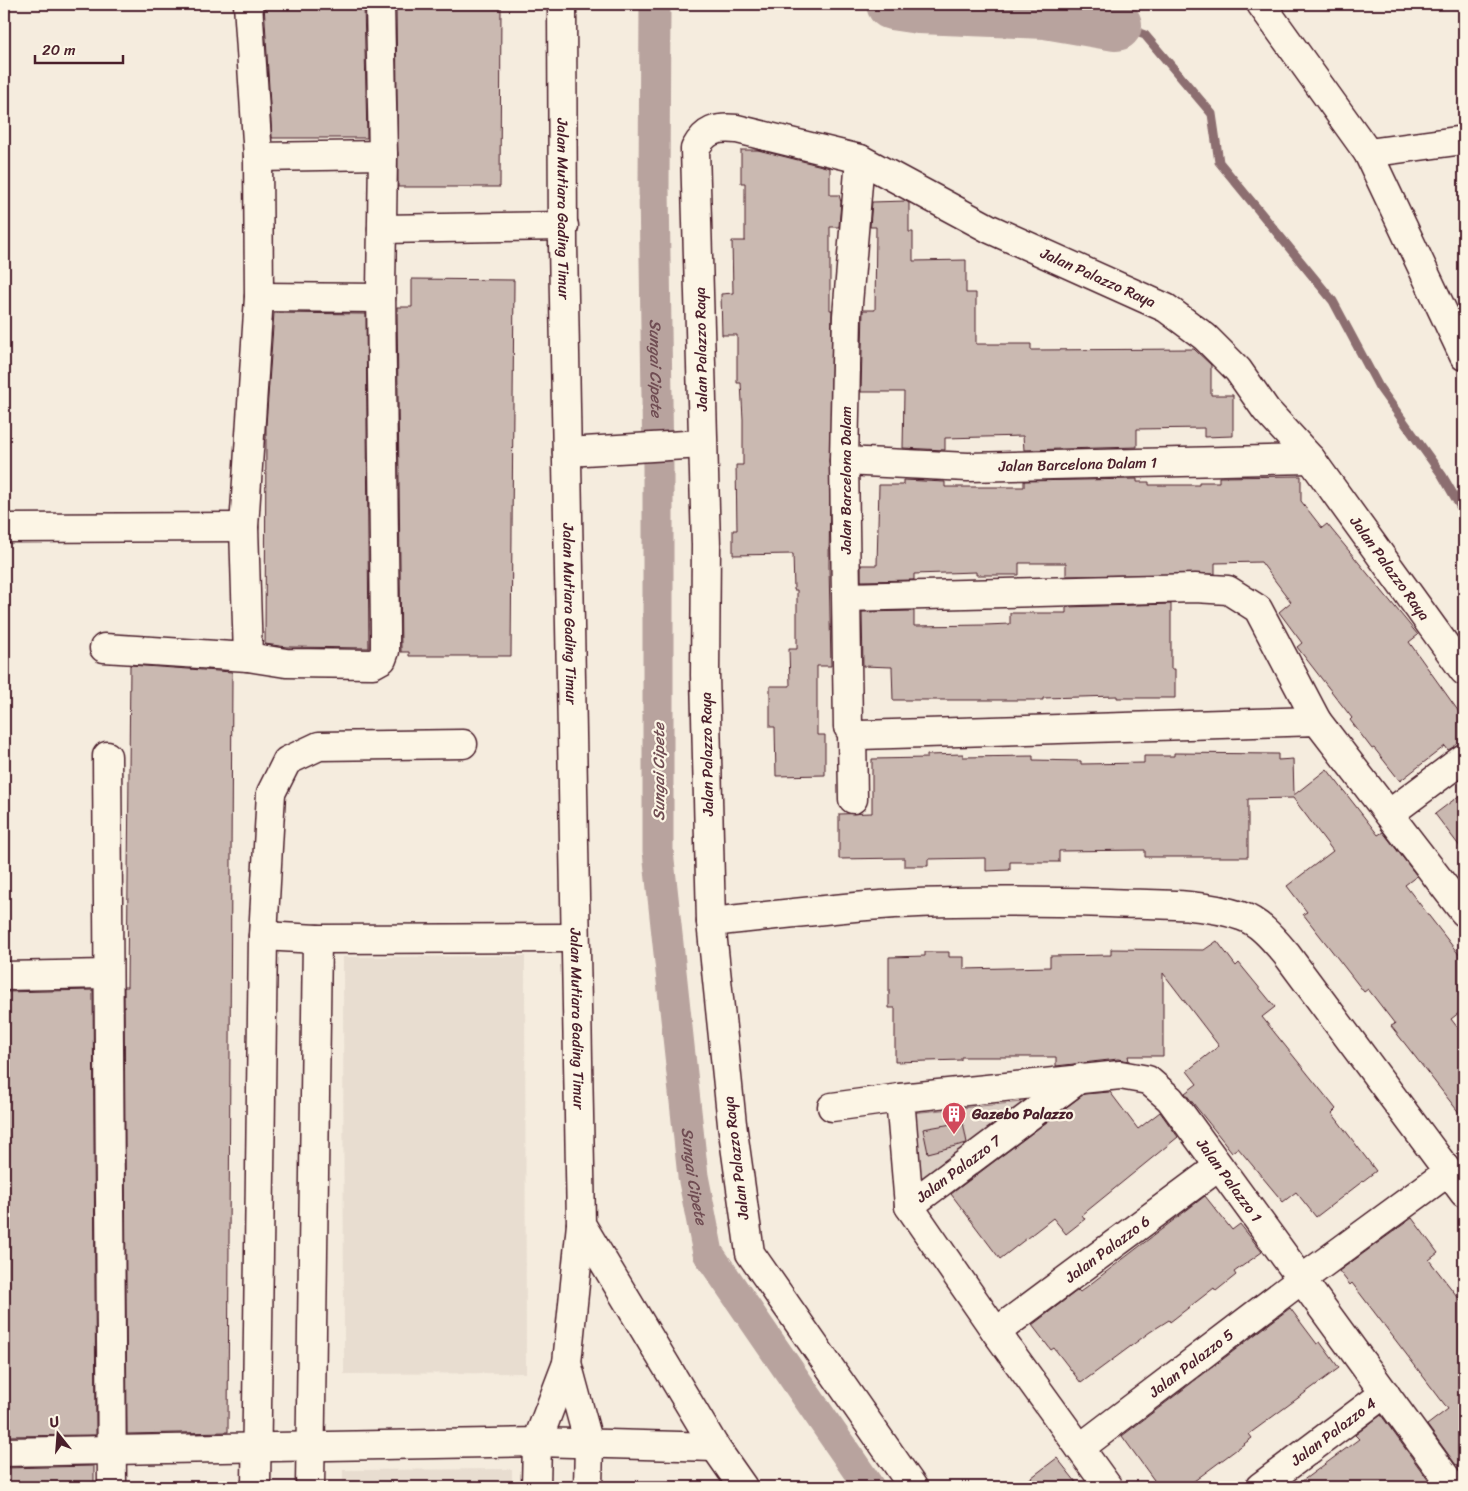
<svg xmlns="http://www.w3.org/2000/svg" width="1468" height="1491" font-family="Sriracha,sans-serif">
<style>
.built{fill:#e8ddd0}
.green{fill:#dbcec4;stroke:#927678}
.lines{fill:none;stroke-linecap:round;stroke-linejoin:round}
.stream{stroke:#8c6e70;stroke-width:9}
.canal{stroke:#b8a39e;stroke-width:31}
.river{stroke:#b8a39e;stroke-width:52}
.building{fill:#cab9b1;stroke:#4a1f2b}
.minor-casing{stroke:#4a1f2b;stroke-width:31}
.major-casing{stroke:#4a1f2b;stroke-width:31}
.minor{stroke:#fcf5e5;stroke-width:28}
.major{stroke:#fcf5e5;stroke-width:28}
.labels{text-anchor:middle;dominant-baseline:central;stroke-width:4.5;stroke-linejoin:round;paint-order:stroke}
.street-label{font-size:15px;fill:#4a1f2b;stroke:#fcf5e5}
.poi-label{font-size:15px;font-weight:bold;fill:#4a1f2b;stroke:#fcf5e5;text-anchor:start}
.water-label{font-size:16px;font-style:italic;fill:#704d53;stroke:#fcf5e5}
</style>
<rect width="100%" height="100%" fill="#f5ecde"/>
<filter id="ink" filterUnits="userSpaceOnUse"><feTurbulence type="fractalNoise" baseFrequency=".02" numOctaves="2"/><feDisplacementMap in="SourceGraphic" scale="10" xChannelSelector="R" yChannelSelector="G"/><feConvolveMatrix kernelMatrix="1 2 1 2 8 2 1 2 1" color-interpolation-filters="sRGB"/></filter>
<g filter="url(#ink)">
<path class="built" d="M525,956L526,1373L344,1374L343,957Z
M512,1469V1487H343V1470Z"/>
<path class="green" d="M1032,1101L918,1185L912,1113Z"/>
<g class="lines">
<path class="stream" d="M1116,25L1145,35L1212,114L1219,162L1333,301L1379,387L1442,475L1464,513"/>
<path class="canal" id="s1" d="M655,4L654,188L658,469V851L693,1176L708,1253L869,1487"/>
<path class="river" d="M892,4L919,8L1046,13L1116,25"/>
</g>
<path class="building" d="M264,4H364L367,138H272Z
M396,4H501L500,187H398Z
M741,150H758L830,168V195H839L841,202L839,227H830V310H832L829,565L831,666H817V735H825V775L776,776L775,727H770V686H790L789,649H797V590H794L793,554L733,555V530H737L736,465H743V419L741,383H737V335H722L721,294L733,293L732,241H745V183H741Z
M906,201L909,203V232H913V261L966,260V293H976V344H1031V350L1194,349L1211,365V395H1233V436L1204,437V428L1137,429V447L1024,450L1023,436L945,438V450L903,448L904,392H861L863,310H875L876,227H870L872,202Z
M412,279L514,280L511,656H409V652H401L397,307H412Z
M274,313L366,314L369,648L287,647L265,644L266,425Z
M1301,476V501L1322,528L1327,524L1418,635L1409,642L1464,719V741L1448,750L1445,746L1400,781L1374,748L1372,749L1350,720L1352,718L1297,647L1302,643L1279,612L1291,602L1261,562L1215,563V574L1066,576V563H1019V575H976V572L914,574V580L861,581V565H877L879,485H903V480L945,482V487H1024V481L1137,479V482H1149V485H1199V482H1219V477Z
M1171,604V669H1175V698H1117V696L1043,698V700H893L892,667L863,666L862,612L914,611V626L985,625L1010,624V613H1066V607Z
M130,665L232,672L228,1432L127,1434L124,987H127Z
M1174,753L1278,754V760L1293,759L1294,795L1327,769L1378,835L1383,832L1417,876L1405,885L1464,961V1009L1451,1019L1464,1036V1119L1391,1026L1395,1024L1368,989L1364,992L1303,914L1307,912L1287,886L1333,851L1293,798L1248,799V857H1145V850L1059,851V862H1010V870L986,871V858L928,859V866H904V858L839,859V814L872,813V759L927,758V755L963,754V757L1033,756V760L1081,761V764L1144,763V756H1174Z
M1464,792V852L1435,814Z
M1217,941L1236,966L1239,963L1275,1007L1262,1017L1336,1109L1332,1113L1376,1171L1316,1217L1296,1192L1283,1202L1238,1148L1232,1152L1185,1093L1197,1084L1187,1071L1219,1046L1163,973V1056H1128L1129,1061L1118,1059L1056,1066V1057H961V1060L895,1062V1008H889V957L925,956V952H949V957H964V969L1050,967V956L1111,955V949L1204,950Z
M93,990L96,1435L4,1436V992Z
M1110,1092L1138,1129L1160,1112L1178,1137L1082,1215L1085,1219L1066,1234L1053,1218L1000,1259L951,1194L1084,1094Z
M963,1122L967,1143L928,1153L923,1129Z
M1205,1196L1232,1230L1240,1224L1262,1252L1234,1272L1236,1275L1216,1291L1214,1288L1170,1322L1169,1320L1150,1332L1081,1383L1054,1348L1051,1350L1032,1325L1078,1290L1080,1292Z
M1412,1218L1438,1253L1429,1260L1464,1305V1458L1456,1465L1427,1425L1448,1409L1352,1283L1350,1285L1339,1271Z
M1290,1308L1317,1344L1320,1342L1339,1368L1249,1434L1252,1438L1186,1487H1159L1122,1436Z
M1381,1415L1431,1484L1426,1487H1294L1359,1439L1355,1435Z
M1057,1458L1080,1487H1019Z
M94,1466V1487H4V1468Z"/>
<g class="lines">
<defs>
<g id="minor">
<path d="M1261,4L1368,153L1464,356"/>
<path d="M1368,153L1464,140"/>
<path d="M258,157L383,155"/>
<path d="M382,229L564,226"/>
<path d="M259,297L381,298"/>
<path d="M567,452L703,444"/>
<path id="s2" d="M844,461L968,467L1311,459"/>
<path d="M4,528L244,527"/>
<path d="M847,597L1195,588L1228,590L1258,609L1317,721"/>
<path d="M104,648L248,657L286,663L373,664L382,659L385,651V629L381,289L383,155L380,4"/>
<path d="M248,657L244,527L259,297L258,157L248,4"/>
<path d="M852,733L860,735L1317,721L1464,912"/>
<path d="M107,756L112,1487"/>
<path d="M853,799L852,733L848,727L844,461L847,316L860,159"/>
<path d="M1389,814L1464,758"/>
<path d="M711,922C768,916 825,909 881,905C957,900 1033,901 1109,903C1152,905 1200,902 1241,916C1260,922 1274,940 1287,955L1464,1193"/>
<path d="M263,936L317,939L574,938"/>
<path d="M4,976L107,974"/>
<path d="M832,1107L900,1098"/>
<path id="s3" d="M909,1206L1080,1078"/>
<path id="s4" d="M996,1332L1218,1167"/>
<path d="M567,1363L589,1444L588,1487"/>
<path id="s5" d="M1080,1448L1302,1279L1448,1172"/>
<path d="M4,1452L537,1442L715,1447"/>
<path d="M256,1487L263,936L271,793L287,761L319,746L463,744"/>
<path d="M310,1487L317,939"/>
<path d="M536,1487L537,1442L567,1363L581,1224"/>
<path id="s6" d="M913,1487L750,1253L732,1124L711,922L705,675L706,545L695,149C705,130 716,127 737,129L860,159L990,229L1166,308L1205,337L1238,370L1266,410L1311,459L1464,671"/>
<path id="s7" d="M1108,1487L996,1332L909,1206L900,1098L1120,1075L1148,1080L1170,1099L1453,1487"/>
<path id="s8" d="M1260,1487L1385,1393"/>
</g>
<g id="major">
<path id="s9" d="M562,4L563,244L581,1224L715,1447L743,1487"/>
</g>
</defs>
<use href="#minor" class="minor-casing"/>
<use href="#major" class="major-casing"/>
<use href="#minor" class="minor"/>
<use href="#major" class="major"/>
</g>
</g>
<defs>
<symbol id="building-pin" viewBox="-11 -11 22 30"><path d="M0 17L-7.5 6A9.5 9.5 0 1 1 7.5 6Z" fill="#d1495b" stroke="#fcf5e5"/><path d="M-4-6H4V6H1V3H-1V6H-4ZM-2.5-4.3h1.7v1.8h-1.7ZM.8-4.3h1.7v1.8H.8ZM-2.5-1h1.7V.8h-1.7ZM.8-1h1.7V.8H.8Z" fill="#fff"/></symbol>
</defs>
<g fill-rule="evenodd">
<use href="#building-pin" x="940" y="1100" width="28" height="38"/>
</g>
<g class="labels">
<g class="street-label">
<text stroke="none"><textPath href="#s9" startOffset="205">Jalan Mutiara Gading Timur</textPath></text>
<text stroke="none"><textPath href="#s6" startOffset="1835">Jalan Palazzo Raya</textPath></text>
<text transform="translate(701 349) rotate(-91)">Jalan Palazzo Raya</text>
<text stroke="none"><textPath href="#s2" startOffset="234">Jalan Barcelona Dalam 1</textPath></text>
<text transform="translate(846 480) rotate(-90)">Jalan Barcelona Dalam</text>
<text stroke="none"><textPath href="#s6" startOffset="2255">Jalan Palazzo Raya</textPath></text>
<text stroke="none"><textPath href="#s9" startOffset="610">Jalan Mutiara Gading Timur</textPath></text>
<text transform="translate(707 754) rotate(-91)">Jalan Palazzo Raya</text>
<text stroke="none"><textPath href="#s9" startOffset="1015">Jalan Mutiara Gading Timur</textPath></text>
<text transform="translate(736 1158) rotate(-97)">Jalan Palazzo Raya</text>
<text stroke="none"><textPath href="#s3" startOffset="62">Jalan Palazzo 7</textPath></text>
<text stroke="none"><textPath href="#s7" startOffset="832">Jalan Palazzo 1</textPath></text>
<text stroke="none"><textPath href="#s4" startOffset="139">Jalan Palazzo 6</textPath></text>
<text stroke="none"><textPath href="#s5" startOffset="140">Jalan Palazzo 5</textPath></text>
<text stroke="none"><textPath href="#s8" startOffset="92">Jalan Palazzo 4</textPath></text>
</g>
<g class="poi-label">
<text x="972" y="1114">Gazebo Palazzo</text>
</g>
<g class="water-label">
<text stroke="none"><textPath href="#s1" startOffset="364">Sungai Cipete</textPath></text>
<text transform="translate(658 772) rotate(-90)">Sungai Cipete</text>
<text stroke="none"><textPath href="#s1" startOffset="1174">Sungai Cipete</textPath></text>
</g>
</g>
<rect width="1468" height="1491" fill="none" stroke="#fcf5e5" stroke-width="20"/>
<rect x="10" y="10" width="1448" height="1471" fill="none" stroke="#4a1f2b" stroke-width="2" filter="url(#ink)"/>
<g transform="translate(58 1434) rotate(343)" stroke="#fcf5e5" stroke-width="4" paint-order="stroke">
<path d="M0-4L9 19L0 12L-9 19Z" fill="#4a1f2b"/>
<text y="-8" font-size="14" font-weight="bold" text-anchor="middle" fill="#4a1f2b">U</text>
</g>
<path d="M35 55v8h88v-8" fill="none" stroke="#4a1f2b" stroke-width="2.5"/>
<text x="42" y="55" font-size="15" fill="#4a1f2b" stroke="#fcf5e5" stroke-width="4" paint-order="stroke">20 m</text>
</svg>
